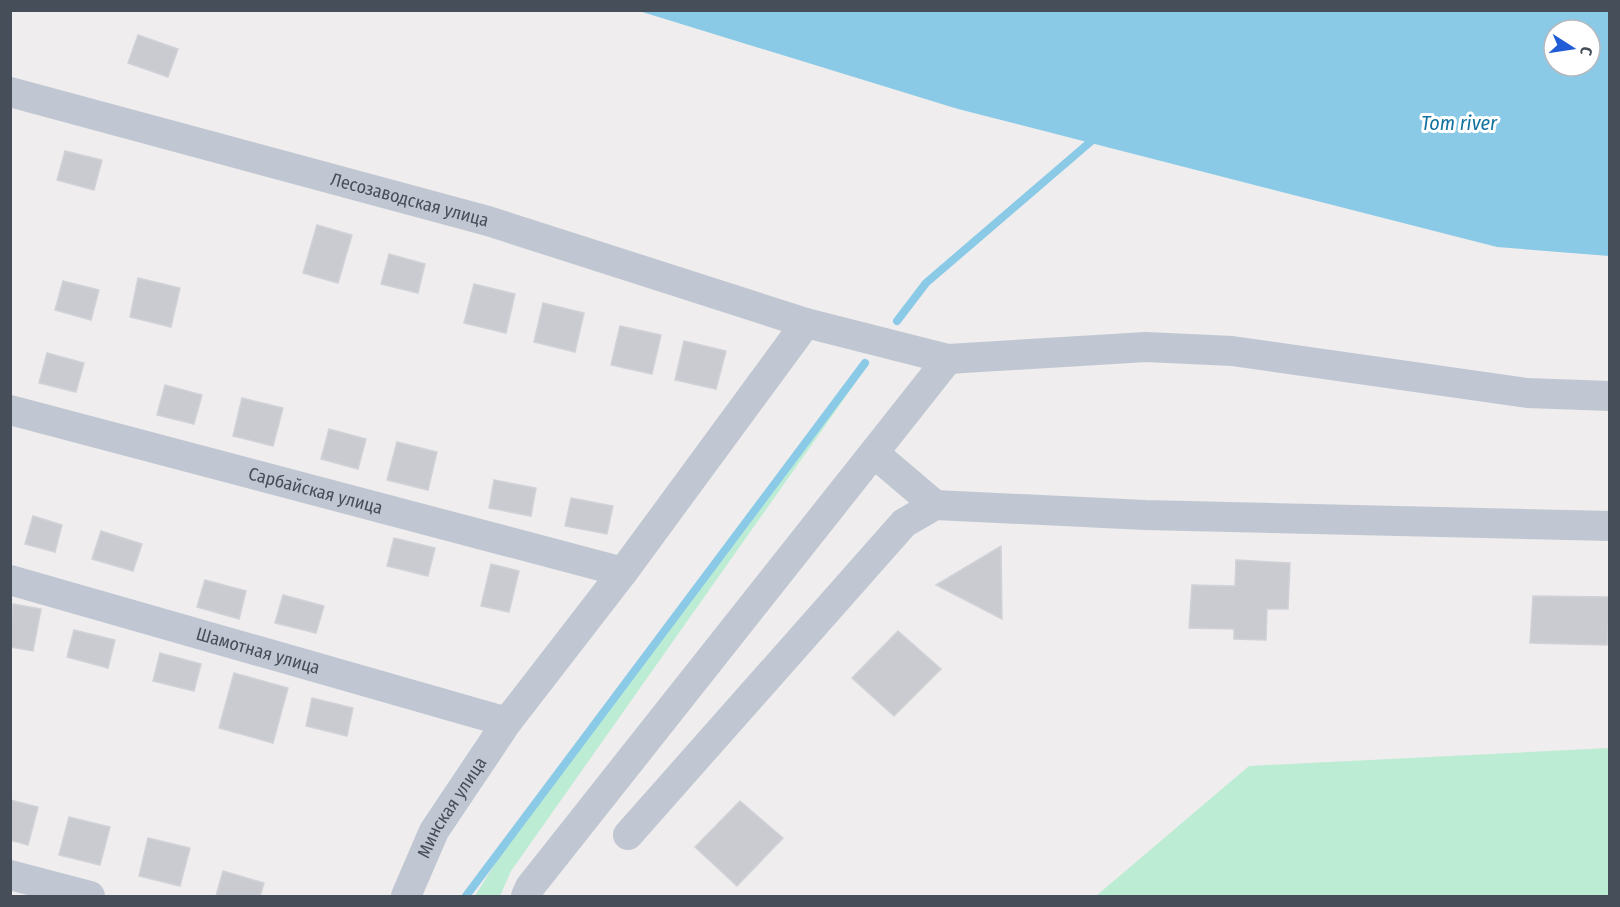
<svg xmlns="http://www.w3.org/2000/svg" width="1620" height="907" font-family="'Fira Sans Condensed',sans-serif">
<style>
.green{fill:#bcecd4}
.water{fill:#8bcae7;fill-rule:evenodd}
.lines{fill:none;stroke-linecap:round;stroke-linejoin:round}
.stream{stroke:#8bcae7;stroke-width:8}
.building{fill:#cacbd1;stroke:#d1d2d8;stroke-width:1.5}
.street{stroke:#c0c7d2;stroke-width:30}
.labels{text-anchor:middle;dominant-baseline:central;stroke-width:6;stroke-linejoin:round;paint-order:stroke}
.street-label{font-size:18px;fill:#464e59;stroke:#fff}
.water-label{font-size:20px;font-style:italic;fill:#1273a0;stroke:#fff}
</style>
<rect width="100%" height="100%" fill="#efeded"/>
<path class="green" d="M863,372L511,871L500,896H475L539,793Z
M1609,748V896H1096L1249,766Z"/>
<path class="water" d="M639,11H1609V256L1497,247L958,109ZM1554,30H1590V66H1554Z"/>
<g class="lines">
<path class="stream" d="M897,321L926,283L1096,137
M466,896L865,363"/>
</g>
<path class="building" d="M138,35L178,49L168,77L128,63Z
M65,151L102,160L94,190L57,180Z
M317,225L352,235L338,283L303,273Z
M389,254L425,264L418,293L381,284Z
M138,278L180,288L171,327L130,317Z
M63,281L99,290L91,320L55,310Z
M474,284L515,294L506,333L464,323Z
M543,303L584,313L575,352L534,342Z
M620,326L661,335L652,374L611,365Z
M684,341L726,351L716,389L675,380Z
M47,353L84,363L76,392L39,383Z
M165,385L202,395L194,424L157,415Z
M242,398L283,408L273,446L233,436Z
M329,429L366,439L358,469L321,459Z
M397,442L437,452L428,490L387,480Z
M494,480L536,488L531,516L489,508Z
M571,498L613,506L607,534L565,526Z
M33,516L62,525L55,552L25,544Z
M101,531L142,544L133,571L92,559Z
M394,538L435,548L428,576L387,566Z
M1001,546L1002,619L936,585Z
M1236,560L1290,563L1288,609H1267L1266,640L1234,639V629L1189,628L1192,585L1235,586Z
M491,564L519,571L509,612L481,606Z
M205,580L246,591L239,619L197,607Z
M283,595L324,606L316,633L275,623Z
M1533,596L1610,597L1607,645L1530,643Z
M13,604L41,609L33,651L10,647Z
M74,630L115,640L108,668L67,657Z
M898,631L941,669L894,716L852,678Z
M160,653L201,664L194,691L153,681Z
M234,673L288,688L273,743L219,728Z
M312,698L353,708L347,736L306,726Z
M10,800L38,807L28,845L10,840Z
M740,801L783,838L737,886L695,847Z
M69,817L110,827L100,865L59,855Z
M148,838L190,848L180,886L139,876Z
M223,871L264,883L260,896H216Z"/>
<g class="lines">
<g class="street">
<path id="s1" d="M10,92L488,221L806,323L948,359L530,887L526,896"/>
<path d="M948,359L1146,347L1232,351L1527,393L1610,396"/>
<path id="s2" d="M10,410L623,572"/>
<path d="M935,505L1145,515L1610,526"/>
<path id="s3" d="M10,580L507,722"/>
<path d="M628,835L904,523L935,505L875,454"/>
<path d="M10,875L90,896"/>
<path id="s4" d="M406,896L434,831L507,722L623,572L806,323"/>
</g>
</g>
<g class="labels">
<g class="street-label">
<text stroke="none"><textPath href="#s1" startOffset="414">Лесозаводская улица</textPath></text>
<text stroke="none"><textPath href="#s2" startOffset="316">Сарбайская улица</textPath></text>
<text stroke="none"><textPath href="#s3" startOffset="258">Шамотная улица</textPath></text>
<text stroke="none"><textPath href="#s4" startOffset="100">Минская улица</textPath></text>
</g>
<g class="water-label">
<text x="1459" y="123">Tom river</text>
</g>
</g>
<rect width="1620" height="907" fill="none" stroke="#464e59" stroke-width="24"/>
<g transform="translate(1572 48) rotate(102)"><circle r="28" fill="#ffffff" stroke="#b5b8bd" stroke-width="1.5"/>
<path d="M0-4.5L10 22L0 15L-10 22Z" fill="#205cd6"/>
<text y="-9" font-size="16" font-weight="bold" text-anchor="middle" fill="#464e59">С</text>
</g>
</svg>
